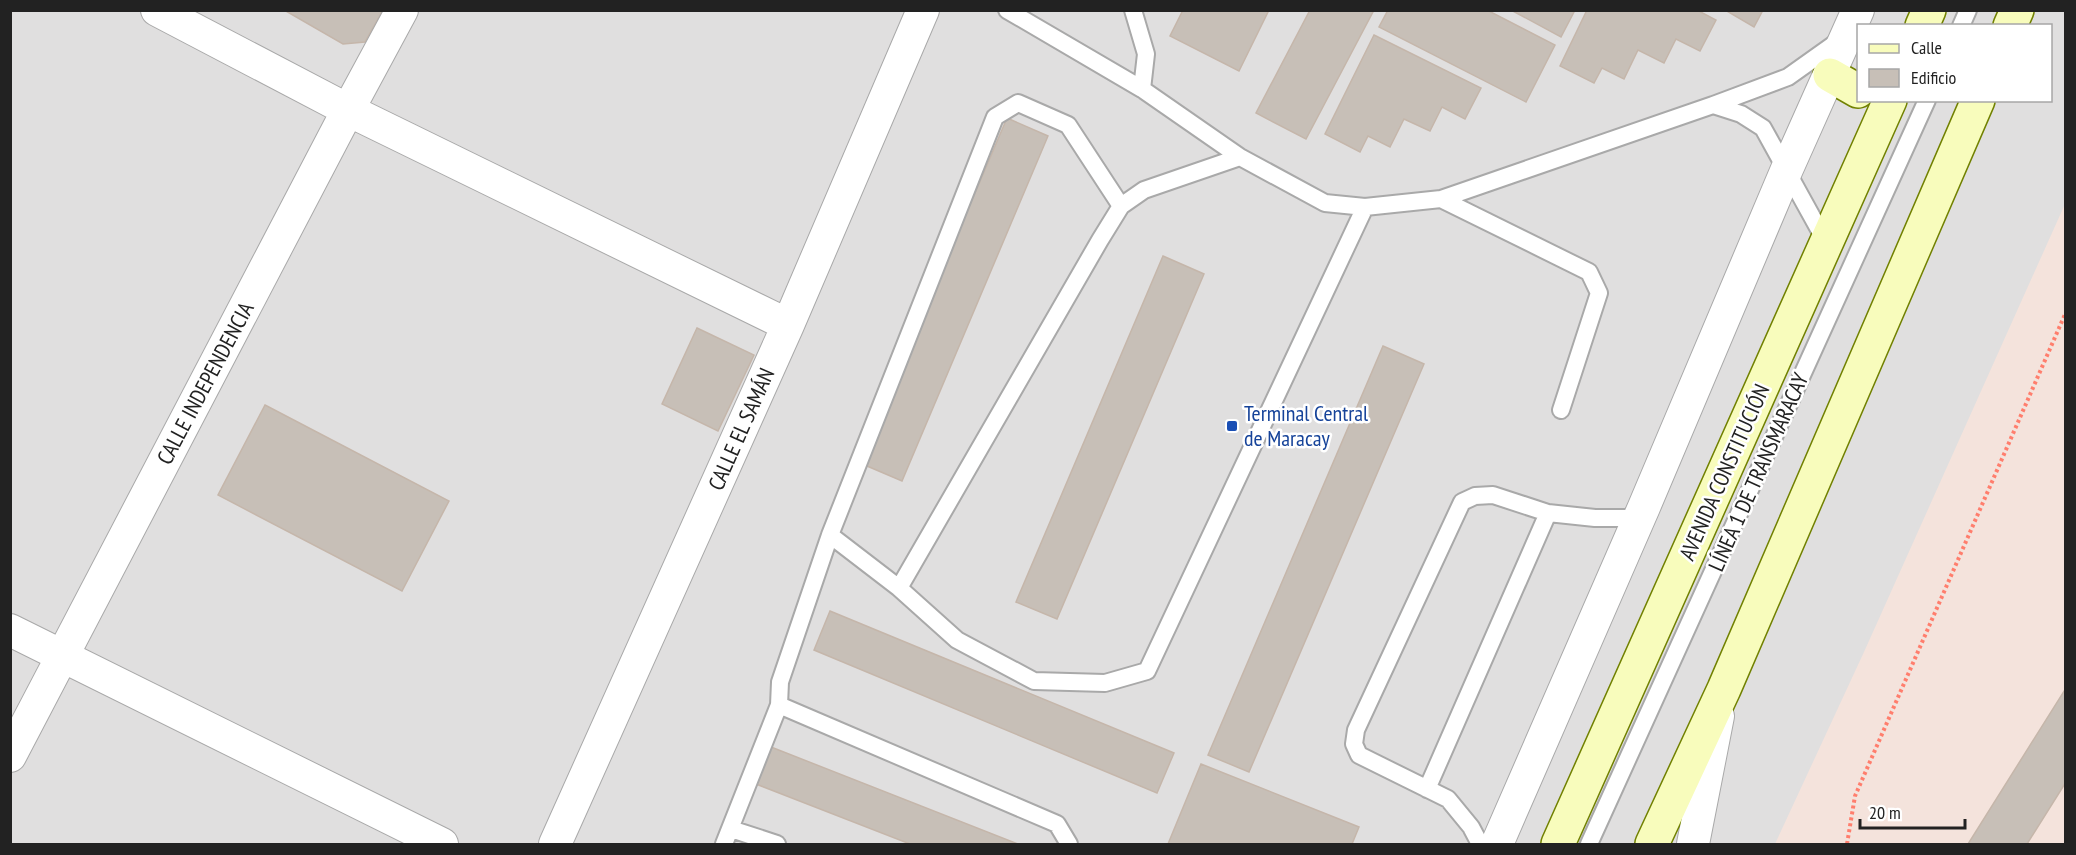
<svg xmlns="http://www.w3.org/2000/svg" width="2076" height="855" font-family="'PT Sans Narrow',sans-serif">
<style>
.residential{fill:#e0dfdf;fill-rule:evenodd}
.military{fill:#f4e3dc}
.building{fill:#c7bfb7;stroke:#c5b6aa;stroke-width:1.5}
.lines{fill:none;stroke-linecap:round;stroke-linejoin:round}
.lane-casing{stroke:#a9a9a9;stroke-width:20}
.street-casing{stroke:#a9a9a9;stroke-width:34}
.secondary-casing{stroke:#718101;stroke-width:36}
.path{stroke:#ff7e6d;stroke-width:4;stroke-dasharray:3 3;stroke-linecap:butt}
.lane{stroke:#fff;stroke-width:16}
.street{stroke:#fff;stroke-width:32}
.secondary{stroke:#f8fcbc;stroke-width:33}
.transit-dot{fill:#1a4fb4;stroke:#fff;stroke-width:2}
.labels{text-anchor:middle;dominant-baseline:central;stroke-width:5;stroke-linejoin:round;paint-order:stroke}
.street-label{font-size:22px;fill:#222;stroke:#fff}
.transit-label{font-size:22px;fill:#164399;stroke:#fff;text-anchor:start}
</style>
<rect width="100%" height="100%" fill="#f2efe8"/>
<path class="residential" d="M11,11H2065V844H11ZM1858,26H2050V100H1858Z"/>
<path class="military" d="M2065,204V844H1775L1864,652Z"/>
<path class="building" d="M284,10H383L365,42L343,44Z
M1183,10H1269L1239,71L1170,36Z
M1310,10H1374L1306,139L1256,113Z
M1388,10H1487L1555,45L1526,102L1379,27Z
M1511,10H1575L1561,37Z
M1587,10H1697L1716,20L1700,51L1676,39L1664,63L1638,50L1624,79L1602,68L1594,83L1560,66Z
M1725,10H1763L1754,27Z
M1374,35L1481,88L1465,119L1442,107L1430,131L1404,119L1390,147L1368,136L1360,152L1325,134Z
M1007,118L1048,136L902,481L860,463Z
M1163,256L1204,274L1057,619L1016,602Z
M697,328L754,355L718,431L662,404Z
M1383,346L1424,364L1249,772L1208,755Z
M265,405L449,501L402,591L218,495Z
M830,611L1174,753L1157,793L814,650Z
M2066,688V782L2027,844H1968Z
M771,747L1018,844H910L756,784Z
M1201,764L1359,827L1352,844H1168Z"/>
<g class="lines">
<defs>
<path id="lane" d="M1007,10L1142,89L1240,157L1325,203L1365,207L1441,199L1713,105L1741,114L1763,128L1826,242
M1133,10L1146,54L1142,89
M1961,26L1968,10
M1713,105L1788,77L1840,40
M1441,199L1589,272L1599,293L1561,410
M830,535L899,588L1100,240L1121,206L1144,190L1240,157
M899,588L957,640L1034,681L1105,683L1147,671L1365,207
M779,705L1057,824L1069,844
M1427,789L1548,513
M731,829L777,844
M724,844L779,705L780,682L830,535L995,117L1018,103L1068,125L1121,206
M1480,844L1471,827L1448,799L1359,755L1354,744L1356,730L1462,502L1475,496L1493,495L1548,513L1595,518H1628L1641,509
M1589,844L1927,100"/>
<path id="street" d="M157,10L348,110L788,325
M10,630L442,844
M10,756L348,110L402,10
M555,844L788,325L923,10
M1497,844L1644,507L1787,169L1858,10
M1693,844L1718,716"/>
<path id="secondary" d="M1922,26L1929,10
M2010,26L2017,10
M1830,75L1858,91
M1558,844L1890,100
M1652,844L1724,689L1978,100"/>
</defs>
<use href="#lane" class="lane-casing"/>
<use href="#street" class="street-casing"/>
<use href="#secondary" class="secondary-casing"/>
<path class="path" d="M1847,844L1855,796L2066,312"/>
<use href="#lane" class="lane"/>
<use href="#street" class="street"/>
<use href="#secondary" class="secondary"/>
</g>
<rect class="transit-dot" x="1226" y="420" width="12" height="12" rx="3"/>
<g class="labels">
<g class="street-label">
<text transform="translate(205 383) rotate(-62)">CALLE INDEPENDENCIA</text>
<text transform="translate(741 429) rotate(-66)">CALLE EL SAMÁN</text>
<text transform="translate(1724 472) rotate(-66)">AVENIDA CONSTITUCIÓN</text>
<text transform="translate(1758 472) rotate(-66)">LÍNEA 1 DE TRANSMARACAY</text>
</g>
<g class="transit-label">
<text x="1244" y="413">Terminal Central<tspan x="1244" dy="25">de Maracay</tspan></text>
</g>
</g>
<rect width="2076" height="855" fill="none" stroke="#222222" stroke-width="24"/>
<rect x="1857" y="24" width="195" height="78" fill="#ffffff" stroke="#a7a7a7" stroke-width="1.5"/>
<rect x="1869" y="44" width="30" height="9" fill="#f8fcbc" stroke="#a7a7a7" stroke-width="1.5"/>
<text x="1911" y="54" font-size="18" fill="#222222">Calle</text>
<rect x="1869" y="69" width="30" height="18" fill="#c7bfb7" stroke="#a7a7a7" stroke-width="1.5"/>
<text x="1911" y="84" font-size="18" fill="#222222">Edificio</text>
<path d="M1860 819v9h105v-9" fill="none" stroke="#222222" stroke-width="3"/>
<text x="1869" y="819" font-size="18" fill="#222222" stroke="#ffffff" stroke-width="4.5" paint-order="stroke">20 m</text>
</svg>
